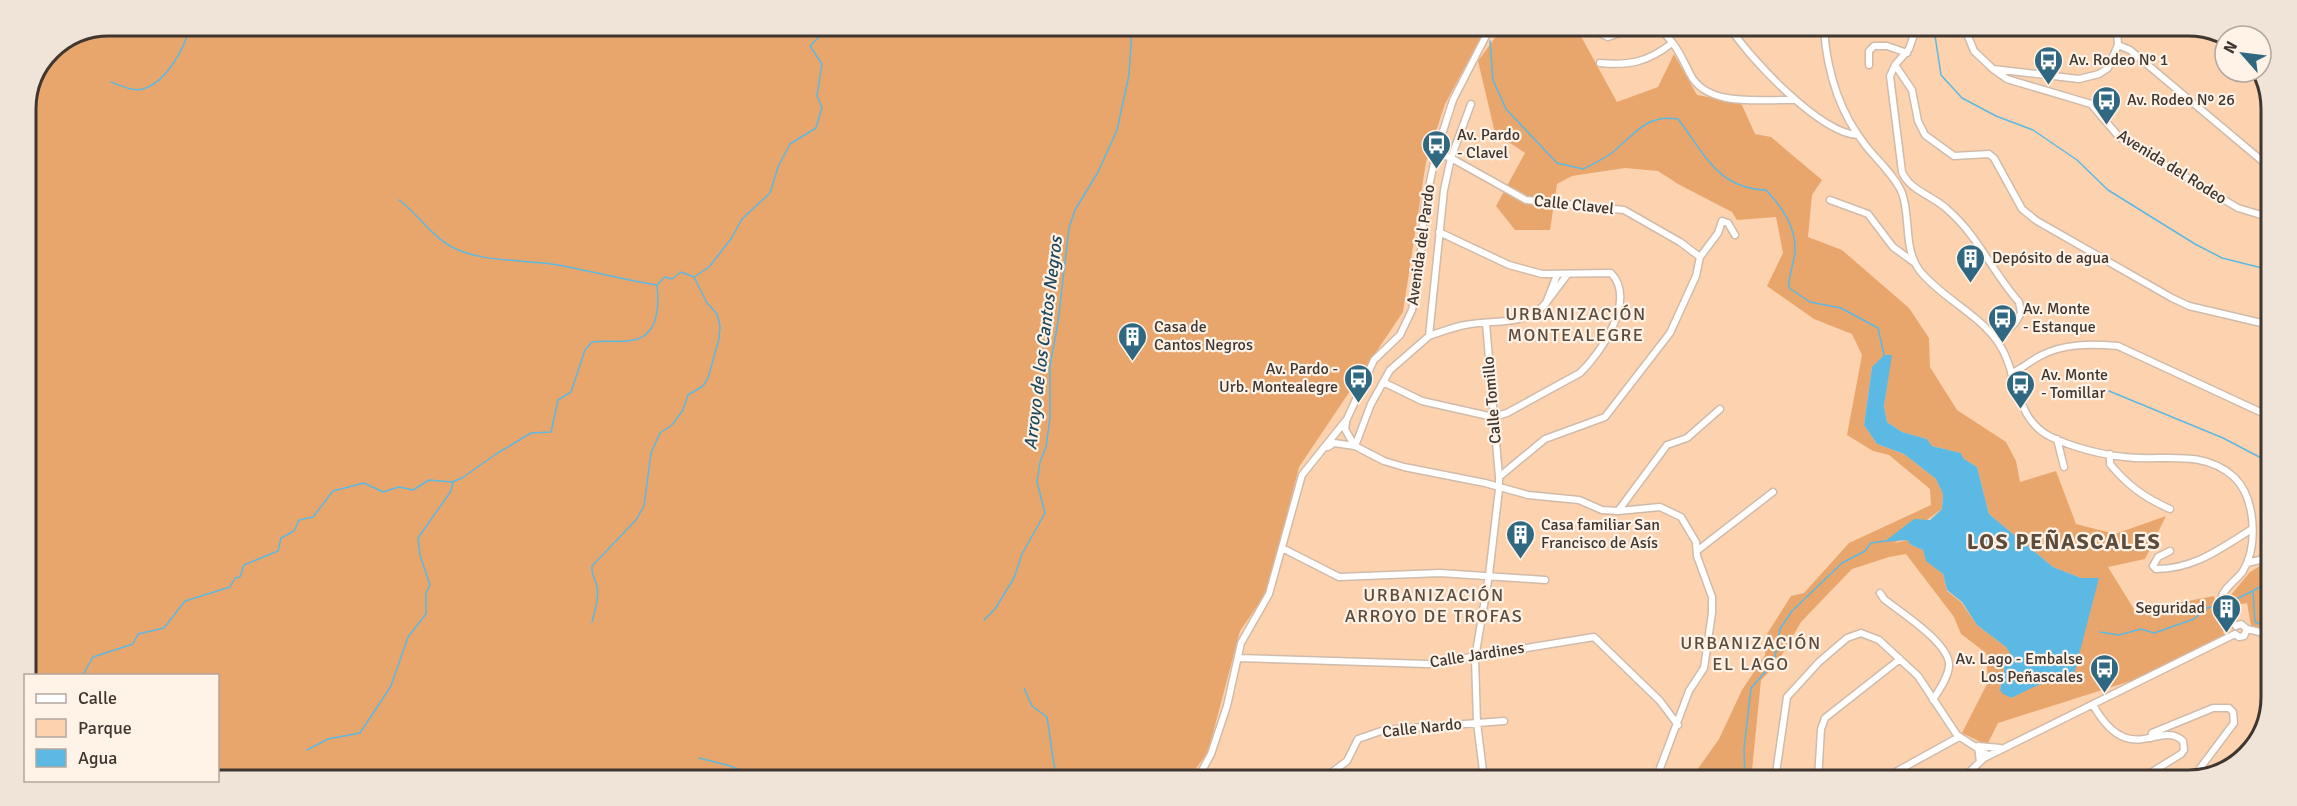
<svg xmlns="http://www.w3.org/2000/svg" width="2297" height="806" font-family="Signika,sans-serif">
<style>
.green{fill:#fdd2af}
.forest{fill:#e9a66c;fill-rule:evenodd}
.water{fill:#5bb9e4}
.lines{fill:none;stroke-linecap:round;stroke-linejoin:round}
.stream{stroke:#5bb9e4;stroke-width:1.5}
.minor-casing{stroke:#d0bbaa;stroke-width:9}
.minor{stroke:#fff;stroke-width:6}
.labels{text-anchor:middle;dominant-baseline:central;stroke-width:4.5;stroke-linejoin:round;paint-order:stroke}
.poi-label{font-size:16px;fill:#3f3630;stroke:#fff2e7;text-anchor:start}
.street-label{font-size:16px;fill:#3f3630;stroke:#fff2e7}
.neighbourhood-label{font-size:18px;letter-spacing:1.5px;fill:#5d4b3c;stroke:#fff2e7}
.water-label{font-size:18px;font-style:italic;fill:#20495c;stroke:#fff2e7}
.district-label{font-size:22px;font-weight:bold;letter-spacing:1.5px;fill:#5d4b3c;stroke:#fff2e7}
.rim{fill:none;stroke:#3f3630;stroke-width:3}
</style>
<rect width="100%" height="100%" fill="#fff2e7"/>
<path class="green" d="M109,26L2214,30L2225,37V72H2259L2271,104L2267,723L2238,763L2188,780L218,776V676L26,675V104L50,50Z"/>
<path class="forest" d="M109,26L1486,28L1445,104L1426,162L1403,312L1299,467L1267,592L1240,631L1208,752L1189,778L218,776V676L26,675V104L50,50Z
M1502,28L1577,29L1617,102L1658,87L1674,54L1697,95L1741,103L1755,134L1771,137L1822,180L1812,195L1808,237L1842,250L1909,308L1929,338L1930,367L1957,410L2006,442L2016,461L2020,482L2056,471L2076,524L2115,534L2166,516L2145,559L2108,567L2135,611L2214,596L2225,638L2137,679L1998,723L1987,745L1962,733L1988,682L1986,653L1961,634L1954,617L1906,554L1889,557L1852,569L1801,622L1776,665L1761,680L1751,780L1705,779L1697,770L1719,739L1742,690L1765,655L1767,634L1791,596L1804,593L1849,543L1931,505L1930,489L1889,455L1873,451L1847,435L1862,355L1852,334L1814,319L1767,286L1783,253L1776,217L1737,220L1732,212L1678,184L1658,171L1625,168L1572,176L1557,184L1550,230H1515L1496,206L1525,153L1495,133L1478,61ZM1891,355L1884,406L1887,422L1902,432L1927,439L1932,446L1961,453L1964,459L1977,467L1989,514L2053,567L2081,578H2099L2063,678L2031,687L2012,698L2000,690L2005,663L2012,655L2006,647L1977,625L1961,602L1947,591L1943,574L1926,560L1923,550L1911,545L1907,540L1895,543L1942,509L1943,494L1936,479L1904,454L1877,444L1864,425L1872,367Z
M2268,561V600L2264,610L2268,613V631L2251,626L2247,603L2227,607L2226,601L2250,572Z"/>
<path class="water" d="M1884,355H1892L1884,406L1887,422L1902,432L1927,439L1932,446L1961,453L1964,459L1977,467L1989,514L2053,567L2081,578H2099L2072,682C2055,675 2028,689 2012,698L2003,694L2000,690L2005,663L2011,655L2006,647L1977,625L1962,602L1947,590L1943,574L1926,561L1923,550L1911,545L1907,540L1884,542L1914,519L1930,520L1942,509L1943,494L1936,479L1904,454L1877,444L1864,425L1872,367Z"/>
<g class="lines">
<path class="stream" d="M1481,28L1482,29
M1934,29L1941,75L1962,98L1996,116L2033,130L2077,160L2108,190L2195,244L2222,258L2270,270
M1490,41L1493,80L1506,109L1557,163L1583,169C1593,164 1604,159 1613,152C1635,134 1646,114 1678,119C1705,154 1717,188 1766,190C1781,206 1796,226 1795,250C1795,263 1788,274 1789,288L1810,302L1841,308L1878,328L1884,355
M111,82C120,85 133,92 143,89C167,82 185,47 190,26
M399,200C418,214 433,238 454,248C484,263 525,259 558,265C591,271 624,280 657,285
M2109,391L2223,438L2269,462
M2253,592L2255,622L2268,627
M2231,602L2268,583
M984,620L995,609L1014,578L1022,554L1045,513L1037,482L1040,462L1046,447L1050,418V366L1058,322L1069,228L1075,210L1098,172L1117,130L1129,75L1132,28
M592,622C595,610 599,599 597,586C595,578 591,575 592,566L636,520L644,506L651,453L660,433L672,425L683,410L688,395L703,386L708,378L719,339L720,326L717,314L707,303L694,277
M2100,632L2119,635L2141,629L2154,633L2194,619L2207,608L2212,607
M78,676L84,673L93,657L133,644L138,634L164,628L185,601L230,587L235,578L240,577L244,565L278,551L281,538L294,531L299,520L313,517L333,491L364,483L383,492L399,487L413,490L429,480L452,482L462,478L496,454L531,433L551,432L558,400L571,392L585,350L592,342C606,340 621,343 634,340C659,335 659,304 657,285L665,277L672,279L681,272L694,277L709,267L731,239L742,219L770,193L778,167L790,144L816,128L822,107L817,96L822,64L810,46L829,27
M1024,688L1032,706L1047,717L1056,778
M307,750L328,739L360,733L391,686L408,637L426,614V593L430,585L420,555L418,538L451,491L453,482
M699,758L727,765L762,778
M1745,780L1744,749L1751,688L1774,662L1780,629L1792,611L1842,563L1865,551L1871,543L1885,541"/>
<defs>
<path id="minor" d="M1591,29L1608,37L1632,29
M1658,29C1674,39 1682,58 1690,74C1707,108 1761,99 1794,100
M1731,29C1750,59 1821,134 1858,135
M1824,29C1827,72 1839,112 1866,146C1877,160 1895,176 1902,193C1911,218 1903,249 1920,271C1942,298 1977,313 1997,341C2019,371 2013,419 2051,437C2072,447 2102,455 2125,457C2161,462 2202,448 2234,477C2256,498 2258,546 2243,571C2237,580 2223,588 2221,599C2220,609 2230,619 2236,626
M1916,29L1909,49L1895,65L1890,76L1902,172C1910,191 1934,196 1948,210C1978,236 1993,273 2019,302L2021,313L2015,323L1997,340
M1965,29L1974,51L1993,69L2079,79L2099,74L2108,68L2118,45L2117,30
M2118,45L2130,50L2267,165
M1600,63C1629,66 1648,62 1672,43
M1869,65V51L1874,46H1887L1907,53
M1895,65L1912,90L1918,121L1925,135L1954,156L1989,154L1994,158L2022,209L2037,221L2172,298L2189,306L2270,325
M1993,69L2007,79L2091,104L2120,138L2238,208L2271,218
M2256,72L2262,78
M1436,153L1451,158L1526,200L1624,210L1680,242L1700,257L1696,276L1670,333L1605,417L1545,439L1499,477V484
M1830,200L1868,214L1893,247L1915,263
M1700,257L1718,233L1722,221L1728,223L1735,235
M1557,275L1546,303L1567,275
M1486,323L1499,477
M1429,336C1441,332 1453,327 1465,325C1494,319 1526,327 1546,303
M2011,373C2022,369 2030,361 2040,356C2064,343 2092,344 2118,346L2269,416
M1383,382L1422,401L1493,417L1507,413L1580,373C1601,353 1637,300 1611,273L1542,274L1509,265L1439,232
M1346,423L1345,429L1354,445
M2057,439L2064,467
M1355,446L1371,404L1390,370L1429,336L1444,190L1451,158L1471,104
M1328,447L1334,443L1355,446L1384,461L1404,467L1485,483L1528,495L1579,500L1602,510L1618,511L1660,507L1681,517L1696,542L1697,556L1712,597V613L1704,668L1689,691L1656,779
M2110,454V464C2127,485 2145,498 2170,509
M1618,511L1667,445L1687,438L1720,409
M1282,548L1339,577L1440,573L1545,580
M1698,550L1773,492
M2170,551L2158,557L2153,566L2156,569C2194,569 2220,549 2252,529
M2247,563L2268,558
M1880,593L1884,599C1900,612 1951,644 1949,666C1948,678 1939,690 1933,700
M2236,626L2241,624L2247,629L2268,634
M2235,634L2239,637L2244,636L2247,629
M1238,658L1428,664L1594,637L1660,701L1678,725
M2093,705C2130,770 2159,719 2183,741L2184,750L2181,754L2139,780
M2151,738L2152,733L2213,708H2229L2233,712L2234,723L2192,779
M1980,762L1978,746L2000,748
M1198,778L1211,754L1227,706L1241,643L1269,594L1302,475L1347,419L1374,360L1400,335L1412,310L1419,275L1424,211L1436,153L1453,100L1490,28
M1323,779L1347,761L1358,739L1384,730L1504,721
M1484,779L1477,723L1475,658L1489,575L1499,489
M1775,780L1787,697L1819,662L1847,638L1861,633L1879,640L1918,676L1957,735L1988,755
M1818,780L1821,729L1825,718L1900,659
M1881,780L1959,737
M1961,780L1984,758L2235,634"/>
</defs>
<use href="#minor" class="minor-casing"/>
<use href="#minor" class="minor"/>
</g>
<defs>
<symbol id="bus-pin" viewBox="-11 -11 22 30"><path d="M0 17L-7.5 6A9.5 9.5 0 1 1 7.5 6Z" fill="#306882" stroke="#fff2e7"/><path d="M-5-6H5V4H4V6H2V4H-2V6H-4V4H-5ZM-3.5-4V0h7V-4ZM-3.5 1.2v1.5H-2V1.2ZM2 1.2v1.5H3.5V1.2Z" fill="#fff"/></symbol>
<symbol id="building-pin" viewBox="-11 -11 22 30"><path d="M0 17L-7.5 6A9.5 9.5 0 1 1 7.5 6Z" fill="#306882" stroke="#fff2e7"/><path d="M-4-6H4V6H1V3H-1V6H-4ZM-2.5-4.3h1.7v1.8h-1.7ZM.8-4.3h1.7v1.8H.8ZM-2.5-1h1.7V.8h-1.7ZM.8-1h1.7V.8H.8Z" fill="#fff"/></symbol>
</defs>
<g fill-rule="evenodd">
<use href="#bus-pin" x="2032" y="44" width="33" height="45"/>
<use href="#bus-pin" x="2090" y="84" width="33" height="45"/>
<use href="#bus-pin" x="1420" y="128" width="33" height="45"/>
<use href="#building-pin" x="1954" y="242" width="33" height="45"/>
<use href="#bus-pin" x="1986" y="302" width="33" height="45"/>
<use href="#building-pin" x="1116" y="320" width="33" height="45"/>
<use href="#bus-pin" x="1342" y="362" width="33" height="45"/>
<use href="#bus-pin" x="2004" y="368" width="33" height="45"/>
<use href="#building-pin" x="1504" y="518" width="33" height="45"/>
<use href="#building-pin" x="2210" y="592" width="33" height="45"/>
<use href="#bus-pin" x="2088" y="652" width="33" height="45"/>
</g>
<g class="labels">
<g class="poi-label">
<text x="2069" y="60">Av. Rodeo Nº 1</text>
<text x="2127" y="100">Av. Rodeo Nº 26</text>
<text x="1457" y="135">Av. Pardo<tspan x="1457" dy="18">- Clavel</tspan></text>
<text x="1992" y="258">Depósito de agua</text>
<text x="2023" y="309">Av. Monte<tspan x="2023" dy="18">- Estanque</tspan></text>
<text x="1154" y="327">Casa de<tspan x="1154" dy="18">Cantos Negros</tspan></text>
<text x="1338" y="369" text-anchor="end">Av. Pardo -<tspan x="1338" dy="18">Urb. Montealegre</tspan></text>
<text x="2041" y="375">Av. Monte<tspan x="2041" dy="18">- Tomillar</tspan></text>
<text x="1541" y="525">Casa familiar San<tspan x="1541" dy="18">Francisco de Asís</tspan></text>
<text x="2205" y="608" text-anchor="end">Seguridad</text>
<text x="2083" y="659" text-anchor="end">Av. Lago - Embalse<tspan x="2083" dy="18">Los Peñascales</tspan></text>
</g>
<g class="street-label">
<text transform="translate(2172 167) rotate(32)">Avenida del Rodeo</text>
<text transform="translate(1574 205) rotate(6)">Calle Clavel</text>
<text transform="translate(1421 245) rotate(-82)">Avenida del Pardo</text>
<text transform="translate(1492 400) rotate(-95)">Calle Tomillo</text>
<text transform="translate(1477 655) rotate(-9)">Calle Jardines</text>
<text transform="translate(1422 728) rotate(-6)">Calle Nardo</text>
</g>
<g class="neighbourhood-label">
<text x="1576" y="314">URBANIZACIÓN<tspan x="1576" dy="21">MONTEALEGRE</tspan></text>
<text x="1434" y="595">URBANIZACIÓN<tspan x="1434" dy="21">ARROYO DE TROFAS</tspan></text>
<text x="1751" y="643">URBANIZACIÓN<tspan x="1751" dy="21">EL LAGO</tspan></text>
</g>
<g class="water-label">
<text transform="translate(1043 343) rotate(-83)">Arroyo de los Cantos Negros</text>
</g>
<g class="district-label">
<text x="2064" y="541">LOS PEÑASCALES</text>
</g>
</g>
<path d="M0 0H2297V806H0ZM109 36H2188A73 73 0 0 1 2261 109V697A73 73 0 0 1 2188 770H109A73 73 0 0 1 36 697V109A73 73 0 0 1 109 36Z" fill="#f0e3d8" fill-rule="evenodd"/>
<path class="rim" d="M109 36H2188A73 73 0 0 1 2261 109V697A73 73 0 0 1 2188 770H109A73 73 0 0 1 36 697V109A73 73 0 0 1 109 36Z"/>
<rect x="24" y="674" width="195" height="108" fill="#fff2e7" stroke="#b2a79e" stroke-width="1.5"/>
<rect x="36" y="694" width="30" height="9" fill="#ffffff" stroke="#b2a79e" stroke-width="1.5"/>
<text x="78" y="704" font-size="18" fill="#3f3630">Calle</text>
<rect x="36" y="719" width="30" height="18" fill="#fdd2af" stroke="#b2a79e" stroke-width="1.5"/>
<text x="78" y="734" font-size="18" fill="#3f3630">Parque</text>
<rect x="36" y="749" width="30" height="18" fill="#5bb9e4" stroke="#b2a79e" stroke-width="1.5"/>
<text x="78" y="764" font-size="18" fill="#3f3630">Agua</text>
<g transform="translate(2243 54) rotate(298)"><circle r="28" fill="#fff2e7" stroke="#b2a79e" stroke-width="1.5"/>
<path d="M0-4.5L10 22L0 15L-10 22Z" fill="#306882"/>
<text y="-9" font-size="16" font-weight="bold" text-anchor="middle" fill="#3f3630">N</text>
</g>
</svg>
